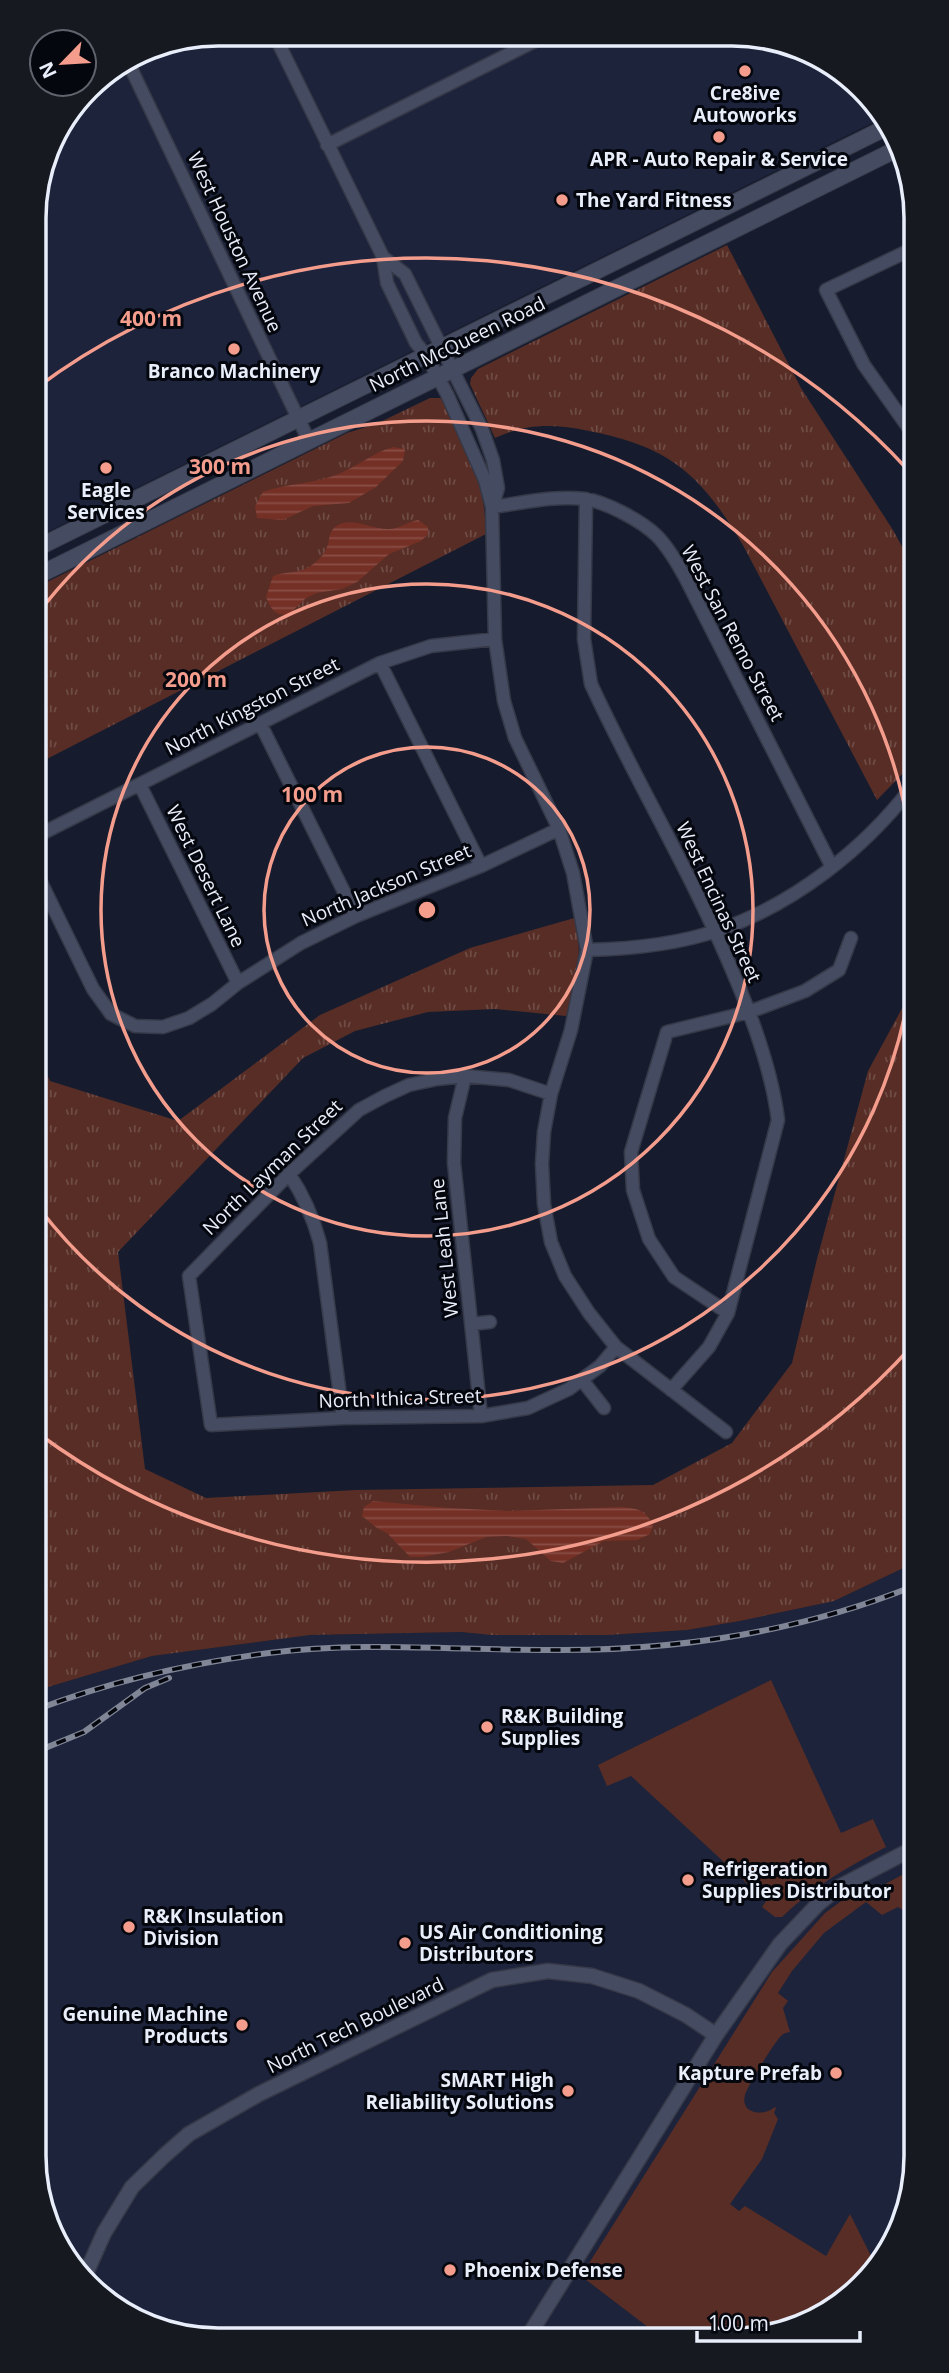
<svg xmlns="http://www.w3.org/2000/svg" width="949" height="2373" font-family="'Open Sans',sans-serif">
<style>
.built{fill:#1c233b}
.grass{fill:url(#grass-tufts)}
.park{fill:#572d25}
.water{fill:url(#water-rules)}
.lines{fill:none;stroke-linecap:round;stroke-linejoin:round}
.minor-casing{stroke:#363948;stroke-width:15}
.tertiary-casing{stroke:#363948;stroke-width:17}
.secondary-casing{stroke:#363948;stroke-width:18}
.minor{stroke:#454b61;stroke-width:12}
.tertiary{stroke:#454b61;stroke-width:14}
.secondary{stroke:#454b61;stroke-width:16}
.rail-casing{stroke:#818696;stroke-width:6}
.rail{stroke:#05070e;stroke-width:3.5;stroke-dasharray:10;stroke-linecap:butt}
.ring{fill:none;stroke:#f49d8d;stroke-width:3.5}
.poi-dot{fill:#f49d8d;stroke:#05070e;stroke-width:2.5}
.labels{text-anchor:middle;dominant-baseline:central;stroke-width:6;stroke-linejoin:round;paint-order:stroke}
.poi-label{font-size:19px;font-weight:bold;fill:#e9eefb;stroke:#05070e;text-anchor:start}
.street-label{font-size:19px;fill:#e9eefb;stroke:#05070e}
.rim{fill:none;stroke:#e9eefb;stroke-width:3.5}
.centre{fill:#f49d8d;stroke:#05070e;stroke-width:3.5}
.ring-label{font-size:21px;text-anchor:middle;font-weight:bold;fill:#f49d8d;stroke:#05070e;stroke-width:6;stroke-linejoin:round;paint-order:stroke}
</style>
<defs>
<pattern id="grass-tufts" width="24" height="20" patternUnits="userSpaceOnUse" patternTransform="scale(1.75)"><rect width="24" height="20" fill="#572d25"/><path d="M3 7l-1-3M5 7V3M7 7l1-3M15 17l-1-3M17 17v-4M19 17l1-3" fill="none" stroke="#6f4c46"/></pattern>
<pattern id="water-rules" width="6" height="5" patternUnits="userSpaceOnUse" patternTransform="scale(1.75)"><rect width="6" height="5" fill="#753025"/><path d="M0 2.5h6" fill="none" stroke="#894e46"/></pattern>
</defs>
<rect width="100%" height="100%" fill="#161c2e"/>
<path class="built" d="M217,33L767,37L862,87L880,119L35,538L34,205L52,136L96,79L147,47Z
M914,1563L915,2168L878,2268L834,2309L779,2334L182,2336L87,2286L39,2203L38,1690L152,1656L310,1635L461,1632L492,1635H608L687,1630L740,1621L834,1601Z"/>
<path class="grass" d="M727,245L801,388L893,530L911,563V765L877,800L744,547C702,476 672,447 589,431C554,424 528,423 495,438L470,384L471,378L478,369Z
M430,398H440L444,400C466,449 485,479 486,534L35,765V588L347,433L378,423Z
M578,917L579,968L566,1016L495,1009L428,1012L355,1031L303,1058L118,1252L145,1469L206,1498L356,1490L653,1485L732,1443L792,1363L817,1259L868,1071L912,990L914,1563L834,1601L740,1621L687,1630L608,1635H492L461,1632L310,1635L152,1656L38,1690L36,1052L50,1081L178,1121L320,1015L470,948Z"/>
<path class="park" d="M771,1680L841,1833L873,1819L886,1847C847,1867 813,1887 782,1917H775L762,1907L766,1901L631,1776L607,1786L598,1765Z
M915,1868V1909L908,1905L903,1910L898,1907L882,1915L866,1902L824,1933L792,1971L778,1993L788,2001L783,2008L790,2032C785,2033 784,2033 780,2037C773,2045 748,2085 745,2095C740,2114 763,2117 775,2107L776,2108L774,2113L778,2119L762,2159L730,2204L739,2211L745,2206L826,2256L850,2214L877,2268L834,2309L779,2334H657L581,2276L772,1972L825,1913L859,1888L872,1891Z"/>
<path class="water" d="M393,447L405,449L403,461L376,487L349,503L313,506L283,520L257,518L255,506L263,492C285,484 310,484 333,476C355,469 371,453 393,447Z
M418,520L428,527V534L421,541L389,554L357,582L342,589L317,593L306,598L288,615C274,615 271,609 266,597L273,576C285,571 298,574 309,567C316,563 324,555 327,547C330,540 328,533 335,527C350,515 371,529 388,529C399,529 407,522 418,520Z
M373,1501L449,1508L509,1511L623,1507C638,1509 646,1510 653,1525L650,1534L637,1540L604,1541L563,1563L551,1561L526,1539L506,1536L486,1537L449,1552L422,1557H410L387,1533L377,1528L362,1516L364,1507Z"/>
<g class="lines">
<defs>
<path id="minor" d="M274,34L383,257L387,283L416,343L426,355L447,394L485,480L492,507L495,639L504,701L515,738L559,829L573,873L587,950L571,1030L551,1094L544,1132L542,1164L544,1204L551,1242L565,1276L589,1313L616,1347L726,1432
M127,60L309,441
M327,145L547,35
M910,250L826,290L864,365L910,430
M383,257L405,274L482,429L493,460L498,488L493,505
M586,499L584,639L591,684C637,784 695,879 737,982C755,1025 772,1072 778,1120L728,1313L709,1347L671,1390
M492,507C522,503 556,495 585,499C606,502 642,521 657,536C669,548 677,563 685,577L832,867
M380,663L481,866
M260,723L356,916
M140,785L238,983
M35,837L380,663L431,646L495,639
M36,872L93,989L111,1014L135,1026L163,1027L189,1018L212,1004L238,983L301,943L356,916L481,866L559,829
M587,950C628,949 679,944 719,930C794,904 863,850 911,788
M465,1076L455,1118L454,1163L481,1416
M551,1094L509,1080L465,1076L437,1079L409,1085L385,1096L359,1110L289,1174L189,1276L211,1425L343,1418L481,1416L528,1408L569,1389L600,1366L616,1347
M289,1174C304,1196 313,1217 320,1243L343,1418
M728,1313L674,1277L649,1239L633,1190L631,1152L667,1032L749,1012L805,991L839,970L851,938
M471,1324L490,1322
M582,1380L604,1408"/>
<path id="tertiary" d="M86,2283L87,2271L104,2233L132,2187L165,2155L189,2134L259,2094L492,1980L548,1971L592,1976L639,1991L686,2015L716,2035
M529,2335L716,2035L780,1944L818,1904L839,1887L914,1848"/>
<path id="secondary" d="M35,549L885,128
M35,577L897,149"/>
</defs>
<use href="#minor" class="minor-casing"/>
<use href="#tertiary" class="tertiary-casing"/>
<use href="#secondary" class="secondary-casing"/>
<use href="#minor" class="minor"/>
<use href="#tertiary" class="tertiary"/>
<use href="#secondary" class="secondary"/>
<defs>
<path id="rail" d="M38,1709C112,1681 191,1663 269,1653C366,1641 464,1651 561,1650C681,1650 802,1631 914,1586
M38,1751L84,1732L145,1688L169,1678"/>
</defs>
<use href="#rail" class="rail-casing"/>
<use href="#rail" class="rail"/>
</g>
<g class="ring">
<circle cx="427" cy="910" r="163"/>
<circle cx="427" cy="910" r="326"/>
<path d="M912 974A489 489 0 0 1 39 1208M36 616A489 489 0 0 1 911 842"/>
<path d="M912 1346A652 652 0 0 1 39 1434M35 389A652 652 0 0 1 908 470"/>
</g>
<g class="poi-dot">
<circle cx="745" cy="71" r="7"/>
<circle cx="719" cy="137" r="7"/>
<circle cx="562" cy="200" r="7"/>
<circle cx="234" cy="349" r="7"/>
<circle cx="106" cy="468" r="7"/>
<circle cx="487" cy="1727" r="7"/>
<circle cx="688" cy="1880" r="7"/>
<circle cx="129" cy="1927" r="7"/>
<circle cx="405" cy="1943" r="7"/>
<circle cx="242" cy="2025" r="7"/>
<circle cx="836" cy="2073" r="7"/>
<circle cx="568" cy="2091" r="7"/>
<circle cx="450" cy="2270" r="7"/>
</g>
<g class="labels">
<g class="poi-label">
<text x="745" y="93" text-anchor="middle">Cre8ive<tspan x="745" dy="22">Autoworks</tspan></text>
<text x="719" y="159" text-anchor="middle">APR - Auto Repair &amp; Service</text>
<text x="576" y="200">The Yard Fitness</text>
<text x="234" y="371" text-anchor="middle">Branco Machinery</text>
<text x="106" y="490" text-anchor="middle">Eagle<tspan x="106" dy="22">Services</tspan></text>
<text x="501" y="1716">R&amp;K Building<tspan x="501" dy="22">Supplies</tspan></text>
<text x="702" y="1869">Refrigeration<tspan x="702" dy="22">Supplies Distributor</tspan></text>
<text x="143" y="1916">R&amp;K Insulation<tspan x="143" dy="22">Division</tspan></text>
<text x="419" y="1932">US Air Conditioning<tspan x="419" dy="22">Distributors</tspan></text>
<text x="228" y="2014" text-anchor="end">Genuine Machine<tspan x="228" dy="22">Products</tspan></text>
<text x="822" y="2073" text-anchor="end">Kapture Prefab</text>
<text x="554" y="2080" text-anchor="end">SMART High<tspan x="554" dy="22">Reliability Solutions</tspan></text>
<text x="464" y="2270">Phoenix Defense</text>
</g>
<g class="street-label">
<text transform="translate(235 242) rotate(65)">West Houston Avenue</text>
<text transform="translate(457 344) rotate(-26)">North McQueen Road</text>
<text transform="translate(733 633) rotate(62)">West San Remo Street</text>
<text transform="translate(252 706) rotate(-27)">North Kingston Street</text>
<text transform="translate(206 876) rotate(64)">West Desert Lane</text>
<text transform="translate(386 885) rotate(-23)">North Jackson Street</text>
<text transform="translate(719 902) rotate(65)">West Encinas Street</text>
<text transform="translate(272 1167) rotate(-44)">North Layman Street</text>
<text transform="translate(444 1248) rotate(-96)">West Leah Lane</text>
<text transform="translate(400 1398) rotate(-2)">North Ithica Street</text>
<text transform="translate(355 2025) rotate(-26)">North Tech Boulevard</text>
</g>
</g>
<path d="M0 0H949V2373H0ZM218 46H732A172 172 0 0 1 904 218V2156A172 172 0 0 1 732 2328H218A172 172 0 0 1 46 2156V218A172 172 0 0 1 218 46Z" fill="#171921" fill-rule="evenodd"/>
<path class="rim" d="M218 46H732A172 172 0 0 1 904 218V2156A172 172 0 0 1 732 2328H218A172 172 0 0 1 46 2156V218A172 172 0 0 1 218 46Z"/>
<circle cx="427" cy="910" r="10" class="centre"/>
<g class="ring-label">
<text x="151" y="326">400 m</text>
<text x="220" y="474">300 m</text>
<text x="196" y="687">200 m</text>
<text x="312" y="802">100 m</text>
</g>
<g transform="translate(63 63) rotate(245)"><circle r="33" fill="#05070e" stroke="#60636d" stroke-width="2"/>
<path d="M0-5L12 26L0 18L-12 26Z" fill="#f49d8d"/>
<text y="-10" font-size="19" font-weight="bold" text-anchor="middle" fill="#e9eefb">N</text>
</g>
<path d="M697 2331v10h163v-10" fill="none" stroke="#e9eefb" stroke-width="3.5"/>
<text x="708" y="2331" font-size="21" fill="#e9eefb" stroke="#05070e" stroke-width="5" paint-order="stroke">100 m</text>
</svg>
